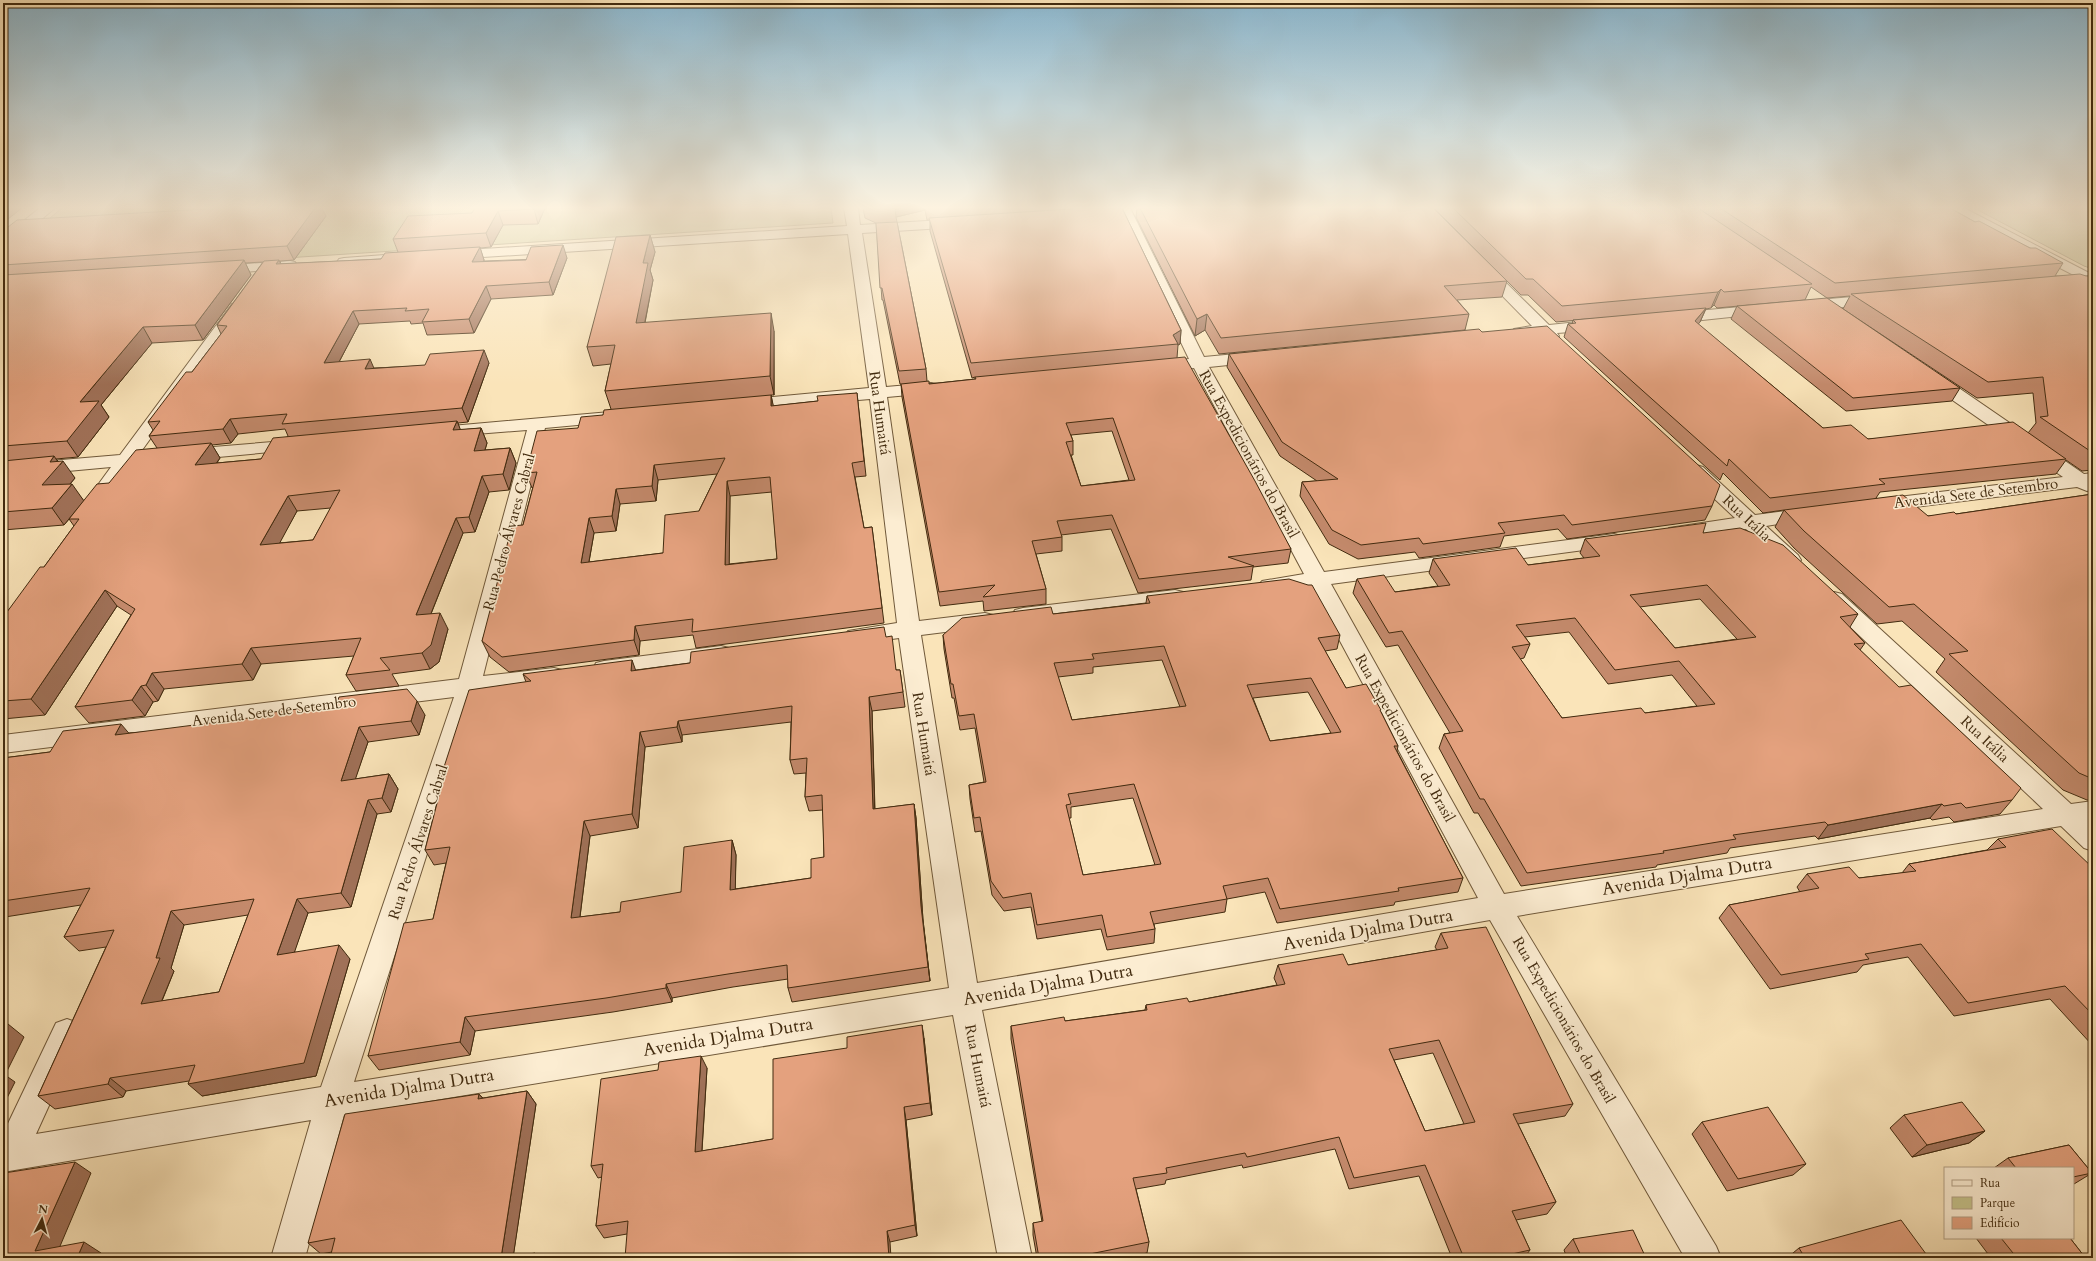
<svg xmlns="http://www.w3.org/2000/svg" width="2096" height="1261" font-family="Cardo,serif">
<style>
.green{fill:#c5c28a;stroke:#84764c}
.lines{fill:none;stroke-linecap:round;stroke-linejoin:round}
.minor-casing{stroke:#70593a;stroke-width:2}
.minor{fill:#fcedd2;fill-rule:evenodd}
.wall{fill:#c48a6c;stroke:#422b0f;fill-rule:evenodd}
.shaded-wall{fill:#a07158;stroke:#422b0f}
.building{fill:#e4a17e;stroke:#422b0f;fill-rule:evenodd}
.labels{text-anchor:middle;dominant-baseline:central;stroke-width:3;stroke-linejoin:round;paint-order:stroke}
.street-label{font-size:15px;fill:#422b0f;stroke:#fcedd2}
.near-street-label{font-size:18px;fill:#422b0f;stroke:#fcedd2}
</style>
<rect width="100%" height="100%" fill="#fae4b9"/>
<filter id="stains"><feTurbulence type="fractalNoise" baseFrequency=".005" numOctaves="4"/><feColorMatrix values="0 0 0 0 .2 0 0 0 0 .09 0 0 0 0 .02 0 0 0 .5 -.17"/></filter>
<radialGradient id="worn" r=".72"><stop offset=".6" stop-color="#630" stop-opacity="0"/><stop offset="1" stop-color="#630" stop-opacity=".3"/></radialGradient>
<path class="green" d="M62,208H831L833,223L3,276V257Z
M1974,208H2093V269L2084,266Z"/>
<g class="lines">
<defs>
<path id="minor" d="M40,208H55L8,247L3,248V237Z
M844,208H858L860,225L960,219L967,223L960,227L862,233L886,387L931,383L937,384L939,388L937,392L931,393L887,397L919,621L985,613L993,615L996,620L993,625L985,627L921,635L977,983L1478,898L1311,587L1269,593L1262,591L1258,586L1262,581L1304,574L1194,368L1158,372L1152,371L1150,367L1152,363L1189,359L1116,208H1130L1204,357L1257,352L1263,354L1265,357L1263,360L1257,362L1209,367L1324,572L1614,534L1621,536L1624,540L1621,544L1614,546L1331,584L1504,894L2043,809L1826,604L1823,599L1826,594L1834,592L1842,594L2071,804L2093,801V821L2091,822L2093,824V851L2084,848L2061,826L1517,916L1716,1246L1721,1258H1685L1490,920L982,1010L1032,1258H998L953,1015L344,1115L305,1258H271L311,1120L3,1172V1134L56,1023L67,1019L78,1023L82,1033L36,1134L321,1087L454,697L3,753V735L459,679L527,430L451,436L445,435L442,431L445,427L451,426L610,412L616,413L619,417L616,421L610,422L545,428L483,676L554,668L562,670L565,676L562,682L554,684L478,694L354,1082L949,988L899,638L856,644L848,641L845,636L848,631L897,623L870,399L742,410L736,409L733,405L736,401L742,400L869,388L848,234L452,259L447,258L445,255L447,252L452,251L847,226Z
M1947,208H1964L2093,275V285L1949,211Z
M412,253L417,254L419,257L417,260L344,266L339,265L337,262L339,259L344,258Z
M290,261L295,262L297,265L295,268L218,274L213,273L211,270L213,267L218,266Z
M1484,265L1489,266L1549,325L1598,320L1604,322L1606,325L1604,328L1598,330L1557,333L1559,336L1557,339C1549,341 1546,340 1541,335L1520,337L1514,335L1512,332L1514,329L1532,326L1479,272L1477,269L1479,266Z
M1877,295L1882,297L1885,300L1882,303L1805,311L1800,309L1797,306L1800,303L1805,301Z
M237,302L242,304L245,307L140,453L297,440L303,441L306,445L303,449L132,465L101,508L94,510L87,508L84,504L111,467L3,477V465L120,455L232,304Z
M1763,305L1768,307L1771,310L1768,313L1674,323L1669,321L1666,318L1669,315L1674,313Z
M1931,372L1937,373L2084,474L2093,473V489L2087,491L2077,487L1882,511L1875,509L1872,505L1875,501L1882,499L2063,477L1925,381L1923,377L1925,373Z
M1696,465L1703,467L1755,515L1810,508L1817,510L1820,514L1817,518L1766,526L1798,555L1801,560L1798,565L1791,567L1784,565L1746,529L1676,538L1669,536L1666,532L1669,528L1735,518L1689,475L1687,471L1689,467Z
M1175,590L1183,592L1186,597L1183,602L1023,622L1015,620L1012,615L1015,610L1023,608Z
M721,646L729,648L732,654L729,660L604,677L596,675L593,669L596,663L604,661Z"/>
</defs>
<use href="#minor" class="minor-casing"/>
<use href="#minor" class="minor"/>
</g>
<path class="wall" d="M475,208H545L538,224L503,225L491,247L480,248L484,260V261L567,258L553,295L491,299L474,333L427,335L423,323L411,324L410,321L359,324L339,362L374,368L489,363L468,422L458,423L460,430L481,428L487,443L485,450L510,448L516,463L509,490L489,492L475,532L463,533L431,614L448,629L439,662L430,669L392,674L399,686L356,691L346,675L354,656L261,664L253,680L164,689L158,701L153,702L145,716L89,723L75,707L131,615L117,606L45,715L3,719V612H7L44,567L74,526L69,519L109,483L157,448L149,436L153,430L148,422L192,372L221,334L217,325L263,262L245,263L251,275L203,340L152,343L101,405L109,417L78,457L56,459L75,478L70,484L84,501L64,525L3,530V231L326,216L294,260L280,261L281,264L381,259L398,252L393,239L472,213ZM285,429L288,436L261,459L217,463L220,458L212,445L231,443L238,434ZM331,508L313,540L279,543L297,511Z
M863,208H1122L1181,330L1180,344L1178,345L1177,358L1291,549L1288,563L1253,567L1251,580L1138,593L1111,529L1061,535L1062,537V551L1036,554L1046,589V604L984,611L983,601L940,606L902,397L901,384H900L883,300H882L876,223L865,218ZM925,210L927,220H930V231L972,378L975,377V379L929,384L927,381L926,369L896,217ZM1112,431L1129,480L1081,486L1071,455H1073V441L1071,435Z
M1137,208H1433L1507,281L1502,297L1457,300L1469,314L1465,330L1219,354L1205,330L1195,336L1136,217Z
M1434,208H1950L1975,222L2030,248L2063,263L2055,276H2093V470L2082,471L2066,460L2056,474L1880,492L1876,498L1928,516L1956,514L2093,494V800H2087L2063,790L1936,672L1945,659L1902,621L1877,624L1794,548L1775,527L1784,510L1763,513L1723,473L1720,480L1564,337L1568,324H1572L1573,320L1603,318L1556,322L1528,295H1521ZM1811,287L1827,298L1850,296L1843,309L1977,398L2033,393L2036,423L2028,433L1868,439L1823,428L1698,324L1700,322L1706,309L1711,308L1714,305L1717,308L1805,300Z
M650,235L655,252L650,270L653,280L645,323L774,331V395H771L773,406L818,401L857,393L866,476L855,477L864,528L872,527L884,623L696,648L693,635L640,641L639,655L509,672L490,657L482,641L523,525L533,487L532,488L526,473L578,428L603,415L611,409L605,391L611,364L593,366L587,347ZM717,474L699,511L663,553L589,562L594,533L616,531L620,504L656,501L658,480ZM772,492L777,559L729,564L730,496Z
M1737,306L1960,388L1952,401L1846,411L1731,319Z
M1482,332L1712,506L1705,520L1567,539L1558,529L1504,536L1500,547L1419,558L1415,552L1358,559L1329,544L1300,496L1302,482L1317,481L1280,456L1227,367L1229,354Z
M1703,533L1858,614L1850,627L1865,643L1860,650L2012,800L2000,814L1954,822L1949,817L1932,820L1930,818L1818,839L1815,836L1730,848L1727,853L1657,865L1656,867L1521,886L1478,813H1474L1439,748L1444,734L1450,733L1398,645L1386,647L1353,593L1357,579L1395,592L1438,586L1429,573L1433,559L1528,565L1584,558L1580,553L1585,539ZM1700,599L1737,639L1675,648L1640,607ZM1569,632L1608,684L1672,675L1697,706L1645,713L1562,718L1520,659L1524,658L1530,644L1525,637Z
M1147,596L1340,635L1337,649L1325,651L1346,688L1381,712L1398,746L1397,751L1463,878L1458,892L1395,902L1394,905L1277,923L1265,892L1227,899L1225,912L1154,924L1155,929L1154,943L1107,950L1101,929L1037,939L1031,907L1004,911L992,895L981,831L975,832L970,799L969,785L984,782L975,728L960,730L954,698H952L944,649L943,635L1053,614L1146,603ZM1162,660L1180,707L1072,720L1058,677L1093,673V667ZM1308,692L1331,733L1270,741L1253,698ZM1133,798L1155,865L1083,875L1069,818H1071V807Z
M886,637L896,670H900L905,707L872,711L875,809L914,804L916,818L923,920L930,981L792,1002L788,988V979L733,987L672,998V1002L613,1012L475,1031L470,1055L379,1070L368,1056L433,919L446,863L434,865L425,850L442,783L440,780L526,682L523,674L636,670L690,663ZM791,722L790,760L794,774L806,773L805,797L809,811L823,810L824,857L811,878L735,889L736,855L732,840L681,892L620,912L580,917L590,836L638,828L645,747L682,742V735Z
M425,715L419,735L368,742L355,779L389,774L398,789L391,812L377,814L351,907L308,913L294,952L350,959L316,1076L202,1096L189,1081L126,1091L123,1097L55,1109L38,1096L106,947L79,951L64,937L81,905L5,917L3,920V758L50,752L128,733ZM248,915L219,992L162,1001L174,971L171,968L184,925Z
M1998,839L2093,868V1046L2050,999L1954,1016L1908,957L1863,965L1857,972L1770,989L1719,918L1729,905L1800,892L1797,887L1807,874L1859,878L1902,873L1909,864L1987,850Z
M1441,933L1573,1104L1565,1116L1518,1124L1556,1202L1547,1214L1516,1220L1530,1250L1524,1258H1452L1419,1176L1349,1189L1335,1149L1243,1168L1242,1165L1166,1180L1165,1184L1136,1189L1149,1242L1147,1253L1122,1258H1037L1033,1235V1223L1042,1222L1011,1039V1026L1065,1021L1145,1010L1146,1005L1189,1002L1277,985L1274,978L1278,965H1348L1437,950L1435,947ZM1433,1053L1464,1124L1425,1131L1394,1060Z
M924,1038L932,1115L906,1120L917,1236L890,1242L627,1234L604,1238L596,1226L602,1177L598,1178L591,1166L707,1068L702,1151L773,1139Z
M527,1091L536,1104L513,1257L540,1258L332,1252L321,1254L308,1243L479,1094L483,1098Z
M1904,1115L1985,1131L1969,1143L1912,1157L1890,1128Z
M1702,1122L1806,1164L1793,1175L1727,1191L1692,1134Z
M2069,1145L2092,1173L2074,1184L2073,1185V1168H1994L2008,1158Z
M1976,1238H2070L2084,1256L2093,1258H1991Z
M1573,1239L1646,1258H1567L1564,1250Z
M1799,1248L1929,1258H1787Z"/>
<path class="shaded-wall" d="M3,208H22L3,223Z
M315,208H322L326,216L294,260L287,246Z
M534,208H545L538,224L534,209Z
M895,208H924L925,210L896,217Z
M498,211L503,225L491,247L486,233Z
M650,235L655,252L650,270L653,280L641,342L636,323L643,263Z
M563,245L567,258L553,295L549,282Z
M480,247L484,260L477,275L472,262Z
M244,260L251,275L203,340L195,325Z
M279,260L285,273L276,264Z
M486,286L491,299L474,333L469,319Z
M1721,289L1714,305L1711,308L1718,292Z
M1706,308L1700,322L1690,334L1695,321Z
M353,311L359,324L331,377L324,363Z
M771,313L774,331V395L770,376Z
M1207,314L1205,330L1195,336L1197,319Z
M143,327L152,343L101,405L109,417L78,457L67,441L80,402Z
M1181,330L1180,344L1178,345L1173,335Z
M484,350L489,363L468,422L462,408Z
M370,359L376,373L365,369Z
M771,395L774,409L771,406Z
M230,419L238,434L231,443L223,429Z
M457,421L463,436L453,430Z
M481,428L487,443L480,466L474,451Z
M211,443L220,458L204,480L195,465Z
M510,448L516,463L509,490L503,474Z
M54,456L60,465L63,461L75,478L55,502L42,485L50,462Z
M654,465L658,480L656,501L652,486Z
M482,476L489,492L475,532L469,517Z
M727,481L730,496L729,580L725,565Z
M72,484L84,501L64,525L52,508Z
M616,489L620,504L616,531L612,516Z
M288,496L297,511L270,561L260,545Z
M456,518L463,533L424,631L416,615Z
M589,518L594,533L586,578L581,563Z
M105,590L117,606L45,715L31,699Z
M440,613L448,629L439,662L430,669L422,653Z
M635,626L640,641L639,655L634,640Z
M251,648L261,664L253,680L242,664Z
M632,660L637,674L631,671Z
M152,673L164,689L158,701L146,685Z
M141,686L153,702L145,716L132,700Z
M869,697L872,711L875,823L873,809Z
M417,701L425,715L419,735L411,721Z
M678,721L682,735V742L677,727Z
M121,724L133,738L115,735Z
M359,727L368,742L350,795L341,781Z
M640,732L645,747L638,828L632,814Z
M389,774L398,789L391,812L382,798Z
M368,800L377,814L351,907L341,893Z
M914,804L916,818L923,920L930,981L921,906Z
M1942,804L1930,818L1818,839L1828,825Z
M584,821L590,836L578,932L571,918Z
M732,840L736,855L735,904L730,890Z
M297,899L308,913L289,968L277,955Z
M171,911L184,925L171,968L174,971L155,1017L141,1004Z
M3,915L5,917L3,920Z
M339,945L350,959L316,1076L202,1096L188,1084Z
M666,984L672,998V1002L666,988Z
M465,1017L475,1031L470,1055L460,1042Z
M8,1024L24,1037L5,1075L15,1082L3,1106V1033Z
M922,1025L924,1038L932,1115L930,1103Z
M701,1056L707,1068L701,1164L695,1152Z
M110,1078L126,1091L123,1097L108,1084Z
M527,1091L536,1104L513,1258H501Z
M479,1094L489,1106L478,1099Z
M904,1107L906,1120L917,1236L915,1225Z
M1985,1131L1969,1143L1912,1157L1927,1145Z
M75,1162L91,1173L55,1258L35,1251Z
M887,1231L890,1242L891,1258H889Z
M84,1242L101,1253L99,1258H77Z
M535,1253L540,1258H535Z"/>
<path class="building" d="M225,208H315L287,246L3,265V231L17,220Z
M475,208H534V209L498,211L486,233L393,239L408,216L472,213Z
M1087,208H1122L1181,330L1173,335L1178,344L971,363L929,218Z
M1140,208H1433L1507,281L1444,286L1469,314L1221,338L1207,314L1197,319Z
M1453,208H1698L1812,284L1724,292L1721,289L1718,292L1562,306L1533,279H1526Z
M1720,208H1950L1975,222L1979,221L2030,248H2036L2063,263L1835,283Z
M897,222L926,369L899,371L882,288H880L876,223Z
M650,235L643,263H648L636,323L771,313L770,376L605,391L615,345L587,347L616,237Z
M563,245L549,282L486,286L469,319L422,322L429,309L405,311L407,308L353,311L324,363L370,359L365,369L425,365L430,354L484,350L462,408L282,424L287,414L230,419L223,429L149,436L160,421L148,422L186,372H192L227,326L217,325L264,261L279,260L276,264L381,259L385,253L480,247L472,262L526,260L531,247Z
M244,260L195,325L143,327L80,402L99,401L67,441L3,446V275Z
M2080,274L2086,276H2093V453L2040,417L2048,416L2043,377L1988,382L1851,294Z
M1827,298L1960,388L1853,398L1737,306Z
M1706,308L1695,321L1823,428L1851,425L1868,439L2013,422L2066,459L1879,479L1885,484L1770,498L1729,459L1727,466L1568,324L1576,323L1573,320Z
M1547,326L1720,485L1712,506L1572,525L1564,515L1498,523L1505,533L1423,544L1419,538L1361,545L1332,530L1302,482L1338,479L1282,442L1229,354L1479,329L1482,332Z
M1185,357L1255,481L1291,549L1228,557L1254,566L1139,579L1112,515L1057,521L1062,537L1032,541L1046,589L983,597L995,585L939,592L901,384L929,381V384L976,379L975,377ZM1113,418L1135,480L1081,486L1066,442L1073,441L1066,423Z
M857,393L864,461L852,463L864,528L872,527L882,608L692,632L693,619L635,626L634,640L502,657L482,641L512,526L523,525L537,472L526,473L537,431L578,428L581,417L603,415L604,410L771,395V406L818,401L817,396ZM725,458L699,511L665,515L663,553L581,563L589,518L612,516L616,489L652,486L654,465ZM770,477L777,559L725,565L727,481Z
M457,421L453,430L481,428L474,451L510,448L503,474L482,476L469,517L456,518L416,615L440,613L431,645L422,653L380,658L390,670L346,675L361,638L251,648L242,664L152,673L146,685L141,686L132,700L75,707L135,609L105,590L31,699L3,701V612H7L40,567H44L79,519H69L97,484L109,483L136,450L211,443L195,465L261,459L273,438ZM340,490L313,540L260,545L288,496Z
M54,456L50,462L63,461L42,485L72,484L52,508L3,512V461Z
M2093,494V779L2079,773L1949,654L1968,651L1914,604L1889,607L1804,531L1784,510L1903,495L1928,516L1954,512L1956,514Z
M1706,523L1703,533L1740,528L1783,545L1858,614L1840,617L1865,643L1854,644L1899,687L1911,685L2021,788L2012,800L1966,808L1961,803L1944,806L1942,804L1828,825L1825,822L1733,835L1736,839L1663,851L1664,853L1527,873L1484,799H1480L1444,734L1463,731L1402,631L1389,633L1357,579L1384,575L1395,592L1450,585L1433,559L1516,548L1528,565L1600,556L1585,539ZM1707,585L1756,637L1675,648L1630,595ZM1575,618L1615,670L1679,661L1715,704L1645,713L1641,708L1562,718L1512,647L1530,644L1516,625Z
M1289,579L1308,585H1312L1340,635L1318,638L1346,688L1366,684L1381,710H1380L1398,746H1394L1463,878L1398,888L1399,891L1280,909L1268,878L1223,886L1227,899L1150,912L1155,929L1107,937L1102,915L1037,925L1031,893L1003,898L991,881L980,817L974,818L969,785L986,782L974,714L959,716L953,684H951L943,635L962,618L1051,607L1053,614L1150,603L1147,596ZM1164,646L1186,706L1072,720L1054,663L1094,659L1092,654ZM1311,678L1341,732L1270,741L1247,685ZM1134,784L1161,864L1083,875L1066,805L1071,804L1068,794Z
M884,627L886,637L892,636L896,670H900L903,692L869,697L873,809L914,804L921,906L928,967L788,988L787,965L728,974L666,984V988L606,998L465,1017L460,1042L368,1056L404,923L433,919L450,847L425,850L443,780H440L444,767L469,690L531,681L523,674L632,660L631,671L690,663L691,652ZM792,706L790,760L807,758L805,797L822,795L824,857L811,859V878L730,890L732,840L684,847L681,892L621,902L620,912L571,918L584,821L632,814L640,732L677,727L678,721Z
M407,689L417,701L411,721L359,727L341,781L389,774L382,798L368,800L341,893L297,899L277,955L339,945L304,1063L188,1084L195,1065L110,1078L108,1084L38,1096L114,930L64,937L90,888L3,901V758L50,752L63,731L121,724L115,735L171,728L264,716L266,713L322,706L337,703L339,697ZM254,899L219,992L141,1004L160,958H156L171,911Z
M2052,829L2093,868V1015L2065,986L1968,1003L1921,944L1865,954L1869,959L1781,975L1729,905L1819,888L1807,874L1849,867L1859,878L1916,871L1909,864L2006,847L1998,839Z
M1486,927L1573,1104L1513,1114L1556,1202L1512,1211L1530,1250L1494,1258H1464L1425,1165L1354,1178L1339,1137L1247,1157L1245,1153L1166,1168L1167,1173L1133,1178L1149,1242L1070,1258H1039L1033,1223L1043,1221L1011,1026L1064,1017L1065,1021L1147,1010L1146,1005L1187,998L1189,1002L1285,984L1278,965L1343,954L1348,965L1448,948L1441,933ZM1439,1040L1475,1122L1425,1131L1389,1049Z
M3,1024H8L3,1033Z
M922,1025L930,1103L904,1107L915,1225L887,1231L889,1258H625L628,1221L596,1226L603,1164L591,1166L601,1079L658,1070L659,1062L701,1056L695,1152L773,1139V1059L847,1048V1037Z
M527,1091L501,1258H330L335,1238L308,1243L345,1114L479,1094L478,1099Z
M1962,1102L1985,1131L1927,1145L1904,1115Z
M1768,1107L1806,1164L1738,1179L1702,1122Z
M2069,1145L2092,1173L2073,1177V1168H2016L2008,1158Z
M75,1162L35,1251L84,1242L77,1258H3V1206L5,1202H3V1174L4,1173Z
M1901,1220L1929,1258H1805L1799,1248Z
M1633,1230L1646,1258H1582L1573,1239Z
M2001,1238H2070L2084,1256L2093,1253V1258H2017Z
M535,1253V1258H506Z"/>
<linearGradient id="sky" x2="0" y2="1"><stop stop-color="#8bb8d0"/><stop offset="0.54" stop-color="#fdf3e0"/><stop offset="1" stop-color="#fdf3e0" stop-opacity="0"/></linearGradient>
<rect width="2096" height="385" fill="url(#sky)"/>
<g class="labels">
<g class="street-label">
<text transform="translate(880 413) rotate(82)">Rua Humaitá</text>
<text transform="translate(1249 454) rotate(61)">Rua Expedicionários do Brasil</text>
<text transform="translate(1976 493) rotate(-7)">Avenida Sete de Setembro</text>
<text transform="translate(1747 518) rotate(43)">Rua Itália</text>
<text transform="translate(509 532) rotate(-75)">Rua Pedro Álvares Cabral</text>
<text transform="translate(274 711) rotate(-7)">Avenida Sete de Setembro</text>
<text transform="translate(924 734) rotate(81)">Rua Humaitá</text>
<text transform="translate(1405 738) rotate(61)">Rua Expedicionários do Brasil</text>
<text transform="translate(1985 739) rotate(43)">Rua Itália</text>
<text transform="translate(418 842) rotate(-72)">Rua Pedro Álvares Cabral</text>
<text transform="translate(1564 1020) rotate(60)">Rua Expedicionários do Brasil</text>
<text transform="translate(978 1066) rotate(79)">Rua Humaitá</text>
</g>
<g class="near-street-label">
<text transform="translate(1687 876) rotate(-9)">Avenida Djalma Dutra</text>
<text transform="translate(1368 930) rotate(-10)">Avenida Djalma Dutra</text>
<text transform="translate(1048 985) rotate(-10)">Avenida Djalma Dutra</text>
<text transform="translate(728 1037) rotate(-9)">Avenida Djalma Dutra</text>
<text transform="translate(409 1088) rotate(-9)">Avenida Djalma Dutra</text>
</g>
</g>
<rect width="2096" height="1261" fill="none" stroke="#fae4b9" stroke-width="16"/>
<rect x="4" y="4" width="2088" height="1253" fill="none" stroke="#422b0f" stroke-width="2"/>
<rect x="8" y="8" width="2080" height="1245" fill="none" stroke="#422b0f"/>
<rect x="1944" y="1167" width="130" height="72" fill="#fcedd2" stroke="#b29f84"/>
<rect x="1952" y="1180" width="20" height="6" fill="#fcedd2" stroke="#b29f84"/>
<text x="1980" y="1187" font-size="12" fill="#422b0f">Rua</text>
<rect x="1952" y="1197" width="20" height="12" fill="#c5c28a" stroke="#b29f84"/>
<text x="1980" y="1207" font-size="12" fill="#422b0f">Parque</text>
<rect x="1952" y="1217" width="20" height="12" fill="#e4a17e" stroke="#b29f84"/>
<text x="1980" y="1227" font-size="12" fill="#422b0f">Edifício</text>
<g transform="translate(42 1219) rotate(6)" stroke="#fcedd2" stroke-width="3" paint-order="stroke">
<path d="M0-3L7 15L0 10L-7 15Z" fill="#422b0f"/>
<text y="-6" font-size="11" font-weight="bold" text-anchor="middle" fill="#422b0f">N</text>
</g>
<rect width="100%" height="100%" filter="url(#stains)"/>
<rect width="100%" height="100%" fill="url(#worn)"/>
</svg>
